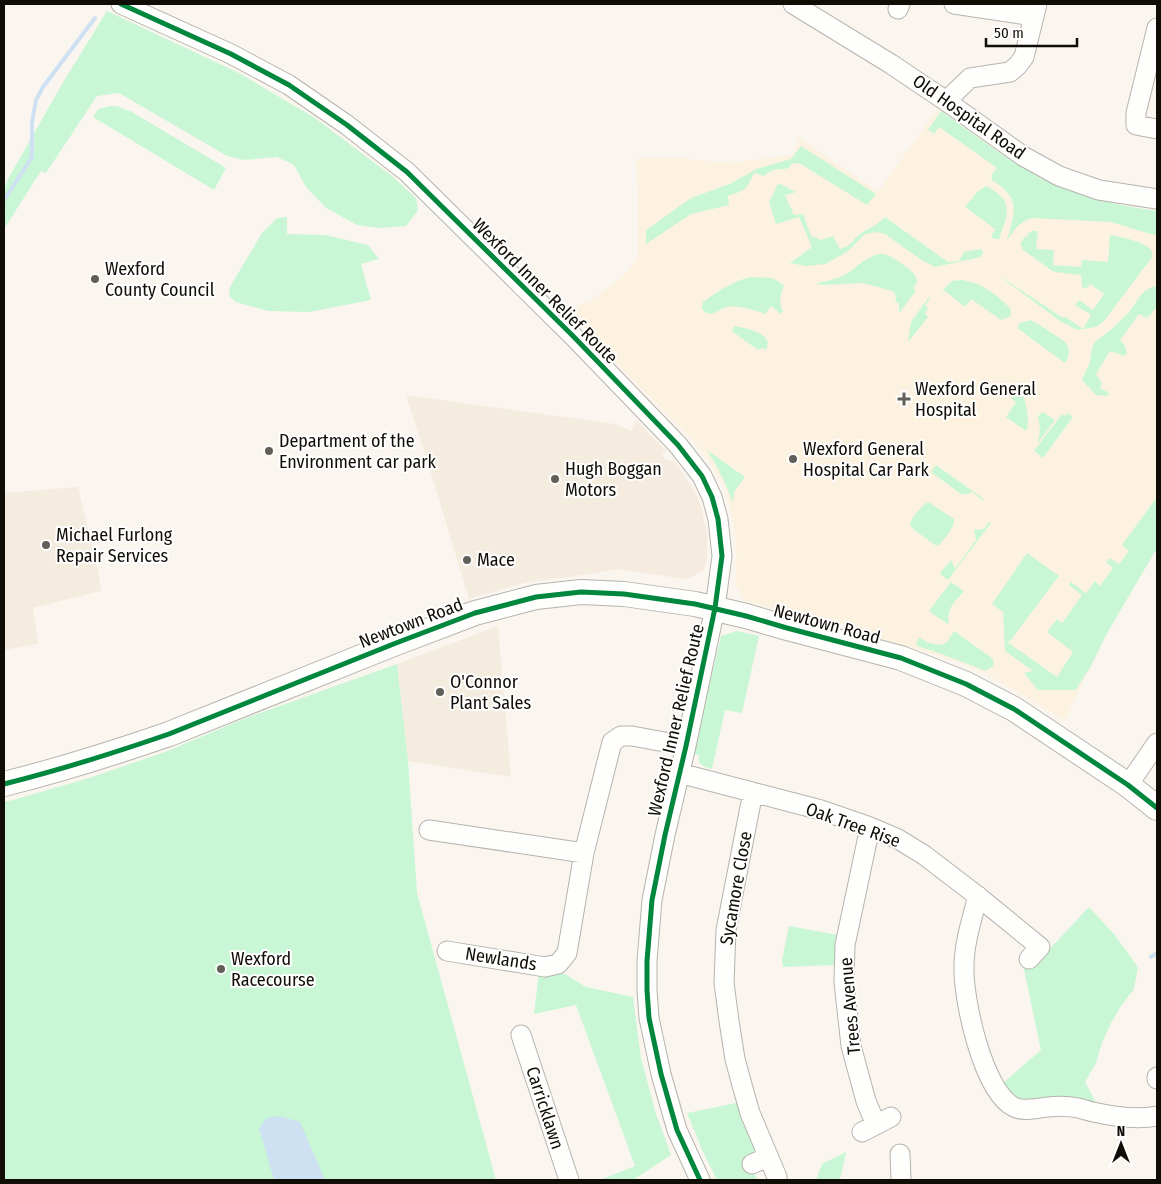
<svg xmlns="http://www.w3.org/2000/svg" width="1161" height="1184" font-family="'Fira Sans Condensed',sans-serif">
<style>
.commercial{fill:#f4ecde}
.industrial{fill:#f6ebdf}
.built{fill:#fcf2df}
.green{fill:#c9f7d5}
.water{fill:#cee1f2}
.lines{fill:none;stroke-linecap:round;stroke-linejoin:round}
.stream{stroke:#cee1f2;stroke-width:4}
.minor-casing{stroke:#b7b3ad;stroke-width:21}
.major-casing{stroke:#b7b3ad;stroke-width:26}
.minor{stroke:#fefefd;stroke-width:19}
.major{stroke:#fefefd;stroke-width:24}
.cycleway-casing{stroke:#fff;stroke-width:8}
.cycleway{stroke:#00873e;stroke-width:5}
.poi-dot{fill:#625e58;stroke:#fff;stroke-width:2}
.labels{text-anchor:middle;dominant-baseline:central;stroke-width:4;stroke-linejoin:round;paint-order:stroke}
.street-label{font-size:18px;fill:#100c06;stroke:#fff}
.poi-label{font-size:18px;fill:#100c06;stroke:#fff;text-anchor:start}
</style>
<rect width="100%" height="100%" fill="#faf6ef"/>
<path class="commercial" d="M406,395L615,424L632,431L617,497L590,574L524,583L469,599L434,483Z
M78,487L99,575L101,591L33,608L38,644L4,650V493Z
M498,626L511,777L408,761L397,664Z"/>
<path class="industrial" d="M636,420L666,451L662,454L666,460L675,461L697,496L701,507L707,533V557L704,570L698,574L690,578L684,579L618,569L590,574L617,497L632,431Z"/>
<path class="built" d="M937,110L941,111L1001,154L1042,179L1081,195L1125,206L1157,211V548L1106,635L1065,720L985,673L960,663L917,649L872,637L860,629L835,622L816,621L745,601L735,584L737,561L736,538L729,503L724,487L705,454L687,434L617,364L568,310L591,300L622,278L638,258L637,158H679L730,163L794,155L798,137L878,192Z"/>
<path class="green" d="M107,11L239,73L315,118L392,176L416,198L418,210L406,226L379,228L357,225L326,208L306,187L294,165L277,157L244,160L227,156L119,93L97,96L46,173L41,171L4,229V190L8,179L62,84Z
M110,106H117L132,112L226,168L214,190L93,117L98,109Z
M941,111L1001,154L1042,179L1081,195L1125,206L1157,211V236L1111,222L1032,218C1020,221 1014,230 1007,240C1015,211 1021,198 992,180L991,175L997,168L939,127L934,134L928,130Z
M801,146L876,194L867,205L799,163L791,164L789,168C777,171 774,167 764,176L754,173C746,190 746,190 728,196L729,205L691,214L646,244V230L691,198L732,183L756,169L791,159Z
M781,184L796,192L785,195L794,215L803,214L811,236L821,240L833,236L840,249C853,245 852,240 860,234C870,227 876,226 885,217L948,262L959,261L964,252L980,249L982,250L983,254L981,257L935,267L923,261L885,234L877,232L865,234L847,252L825,264L806,266L790,263L812,247L799,217L776,224L769,202L777,187L776,185Z
M986,186C1015,201 1008,213 999,239H995L991,237L995,229L965,207L977,192Z
M287,217V234L325,235L368,245L379,259L361,264L371,300L309,312L268,311L236,302L229,296L230,287L262,233L277,218Z
M1032,231H1038L1036,249L1054,250L1053,265L1081,267L1082,260L1108,262L1110,235C1120,237 1143,241 1150,249C1152,251 1152,253 1153,256L1104,321L1096,327L1077,330L1060,321L997,274L1063,318L1064,316L1083,329L1091,315L1075,305L1079,300L1093,310L1104,294L1090,284L1086,289L1082,287L1081,275L1055,272L1051,270L1023,250L1020,243L1022,242L1024,237L1028,236V233Z
M878,254C880,254 885,254 886,255C892,256 914,271 916,277C918,282 916,285 913,288L916,291L899,313V303L896,302L895,293L892,291L863,283L825,285L815,284C824,281 834,280 843,276C855,269 864,258 878,254Z
M751,277L772,278L784,285C781,293 778,303 783,311L781,314L771,306L765,314C753,310 740,305 727,307C721,308 714,315 709,314C706,313 704,311 702,309L703,302C718,291 733,281 751,277Z
M961,280C981,282 996,294 1010,308L1011,316L1001,320L971,299L965,307L945,291H942L952,281Z
M1155,286H1157V307L1147,318L1139,314L1120,340L1124,344L1127,353L1124,356L1110,351L1096,374L1102,384L1100,388L1109,393L1108,396L1096,395L1082,380L1090,362L1092,348L1095,342C1107,333 1118,324 1128,313C1138,302 1139,291 1155,286Z
M929,297L930,298L925,306L928,308L925,314L928,317L908,342L911,322Z
M1030,320L1038,324L1064,341C1071,348 1070,356 1065,363L1017,328L1020,323Z
M734,326C746,328 775,333 766,350L763,348L758,350L733,332L732,330Z
M1011,395L1024,397C1027,409 1030,420 1026,431L1006,417L1016,402L1010,397Z
M1043,412L1055,420L1038,443L1040,430L1038,416Z
M1068,413L1073,417L1043,458L1034,451L1062,414L1065,416Z
M707,450L745,477L734,492L733,503C726,484 718,467 707,450Z
M936,465L984,499L982,500L972,492L967,494H961L931,472Z
M1157,497V548L1106,635L1092,664L1076,690H1038L1024,673L1033,671L1005,651L1003,612L992,604L1027,553L1059,576L1010,641L1007,642L1057,677L1073,652L1047,632L1057,619L1062,623L1082,595L1069,585L1071,582L1086,593L1095,581L1100,586L1113,568L1106,562L1110,558L1119,564L1129,551L1122,545Z
M926,503H930L954,519C955,528 945,538 939,545H935L913,529L910,524C912,517 920,508 926,503Z
M989,522L991,523L948,580L942,576L940,573L951,560L955,569L976,540L974,530L984,529Z
M951,582L964,591C954,603 946,608 949,625L929,611Z
M737,631L759,636L742,713L725,710L712,769C704,767 697,765 699,755L693,754L721,636Z
M954,631L992,658L994,661L993,666L986,671L939,653L917,646L916,643L919,637L929,643L942,645L947,642Z
M397,664L408,761L417,893L496,1180H4V802L13,800L89,778L165,752L241,720Z
M1089,907L1114,934L1138,967L1134,989L1121,1006L1111,1023L1102,1043L1096,1063L1085,1082L1099,1108L1024,1104L1012,1097L1003,1083L1041,1050L1023,965L1043,956Z
M789,926L838,935L835,965L783,967L782,960Z
M539,973L565,974L586,987L633,997L641,1058L656,1114L671,1155L633,1180H600L635,1166L576,1005L534,1014Z
M741,1102L759,1152L754,1173L757,1180H717L703,1152L687,1113Z
M846,1152L840,1180H816L822,1164Z"/>
<path class="water" d="M279,1116L300,1122L325,1180H274L259,1128L267,1118Z"/>
<g class="lines">
<path class="stream" d="M4,200L32,157V123L36,100L43,87L95,18
M1151,957L1157,953"/>
<defs>
<path id="minor" d="M121,4L231,54L289,85L347,125L407,172L573,336L678,445L702,476L712,497L718,519L722,556L715,608L686,746L665,835L652,900L647,961V990L649,1018L661,1074L677,1130L700,1180
M793,4L891,64L946,101L1023,156L1059,176L1099,190L1157,199
M954,4L1034,16
M898,9L900,4
M1157,28L1136,113V125L1157,129
M946,101L970,78L1010,72L1018,65L1024,57L1037,4
M679,773L821,810L870,827L898,839L924,855L975,894L1040,947L1029,959
M1128,785L1157,743
M753,792L726,930L724,983L729,1021L735,1059L742,1085L750,1113L777,1177
M870,827L845,945L844,982L851,1046L866,1101L876,1125
M429,830L584,853
M978,896C972,919 964,943 964,967C963,999 983,1092 1014,1107C1023,1112 1037,1108 1048,1107C1057,1106 1068,1106 1078,1108C1083,1109 1088,1111 1093,1112C1111,1116 1138,1120 1157,1116
M447,951L545,967L558,964L567,953L584,853L612,742L621,736H632L686,746
M521,1035L569,1180
M1157,1077V1079
M862,1132L891,1117
M900,1154L901,1180
M752,1164L768,1157"/>
<path id="major" d="M4,784C60,770 114,753 169,734L396,643L475,613L536,597L581,592L624,594L695,604L746,616L787,628L901,658L966,684L1014,709L1128,785L1157,808"/>
</defs>
<use href="#minor" class="minor-casing"/>
<use href="#major" class="major-casing"/>
<use href="#minor" class="minor"/>
<use href="#major" class="major"/>
<defs>
<path id="cycleway" d="M121,4L231,54L289,85L347,125L407,172L573,336L678,445L702,476L712,497L718,519L722,556L715,608L686,746L665,835L652,900L647,961V990L649,1018L661,1074L677,1130L700,1180
M4,784C60,770 114,753 169,734L396,643L475,613L536,597L581,592L624,594L695,604L746,616L787,628L901,658L966,684L1014,709L1128,785L1157,808"/>
</defs>
<use href="#cycleway" class="cycleway-casing"/>
<use href="#cycleway" class="cycleway"/>
</g>
<g class="poi-dot">
<circle cx="95" cy="279" r="5"/>
<path d="M901.5 391.5h5v5h5v5h-5v5h-5v-5h-5v-5h5z"/>
<circle cx="269" cy="451" r="5"/>
<circle cx="793" cy="459" r="5"/>
<circle cx="555" cy="479" r="5"/>
<circle cx="46" cy="545" r="5"/>
<circle cx="467" cy="560" r="5"/>
<circle cx="440" cy="692" r="5"/>
<circle cx="221" cy="969" r="5"/>
</g>
<g class="labels">
<g class="street-label">
<text transform="translate(969 117) rotate(35)">Old Hospital Road</text>
<text transform="translate(545 291) rotate(45)">Wexford Inner Relief Route</text>
<text transform="translate(411 623) rotate(-21)">Newtown Road</text>
<text transform="translate(827 624) rotate(15)">Newtown Road</text>
<text transform="translate(676 720) rotate(-77)">Wexford Inner Relief Route</text>
<text transform="translate(853 825) rotate(20)">Oak Tree Rise</text>
<text transform="translate(736 888) rotate(-80)">Sycamore Close</text>
<text transform="translate(501 959) rotate(9)">Newlands</text>
<text transform="translate(850 1006) rotate(-95)">Trees Avenue</text>
<text transform="translate(545 1108) rotate(72)">Carricklawn</text>
</g>
<g class="poi-label">
<text x="105" y="269">Wexford<tspan x="105" dy="21">County Council</tspan></text>
<text x="915" y="389">Wexford General<tspan x="915" dy="21">Hospital</tspan></text>
<text x="279" y="441">Department of the<tspan x="279" dy="21">Environment car park</tspan></text>
<text x="803" y="449">Wexford General<tspan x="803" dy="21">Hospital Car Park</tspan></text>
<text x="565" y="469">Hugh Boggan<tspan x="565" dy="21">Motors</tspan></text>
<text x="56" y="535">Michael Furlong<tspan x="56" dy="21">Repair Services</tspan></text>
<text x="477" y="560">Mace</text>
<text x="450" y="682">O'Connor<tspan x="450" dy="21">Plant Sales</tspan></text>
<text x="231" y="959">Wexford<tspan x="231" dy="21">Racecourse</tspan></text>
</g>
</g>
<rect width="1161" height="1184" fill="none" stroke="#100c06" stroke-width="10"/>
<g transform="translate(1121 1144)" stroke="#ffffff" stroke-width="4" paint-order="stroke">
<path d="M0-4L9 19L0 12L-9 19Z" fill="#100c06"/>
<text y="-8" font-size="14" font-weight="bold" text-anchor="middle" fill="#100c06">N</text>
</g>
<path d="M986 38v8h91v-8" fill="none" stroke="#100c06" stroke-width="2.5"/>
<text x="994" y="38" font-size="15" fill="#100c06" stroke="#ffffff" stroke-width="4" paint-order="stroke">50 m</text>
</svg>
